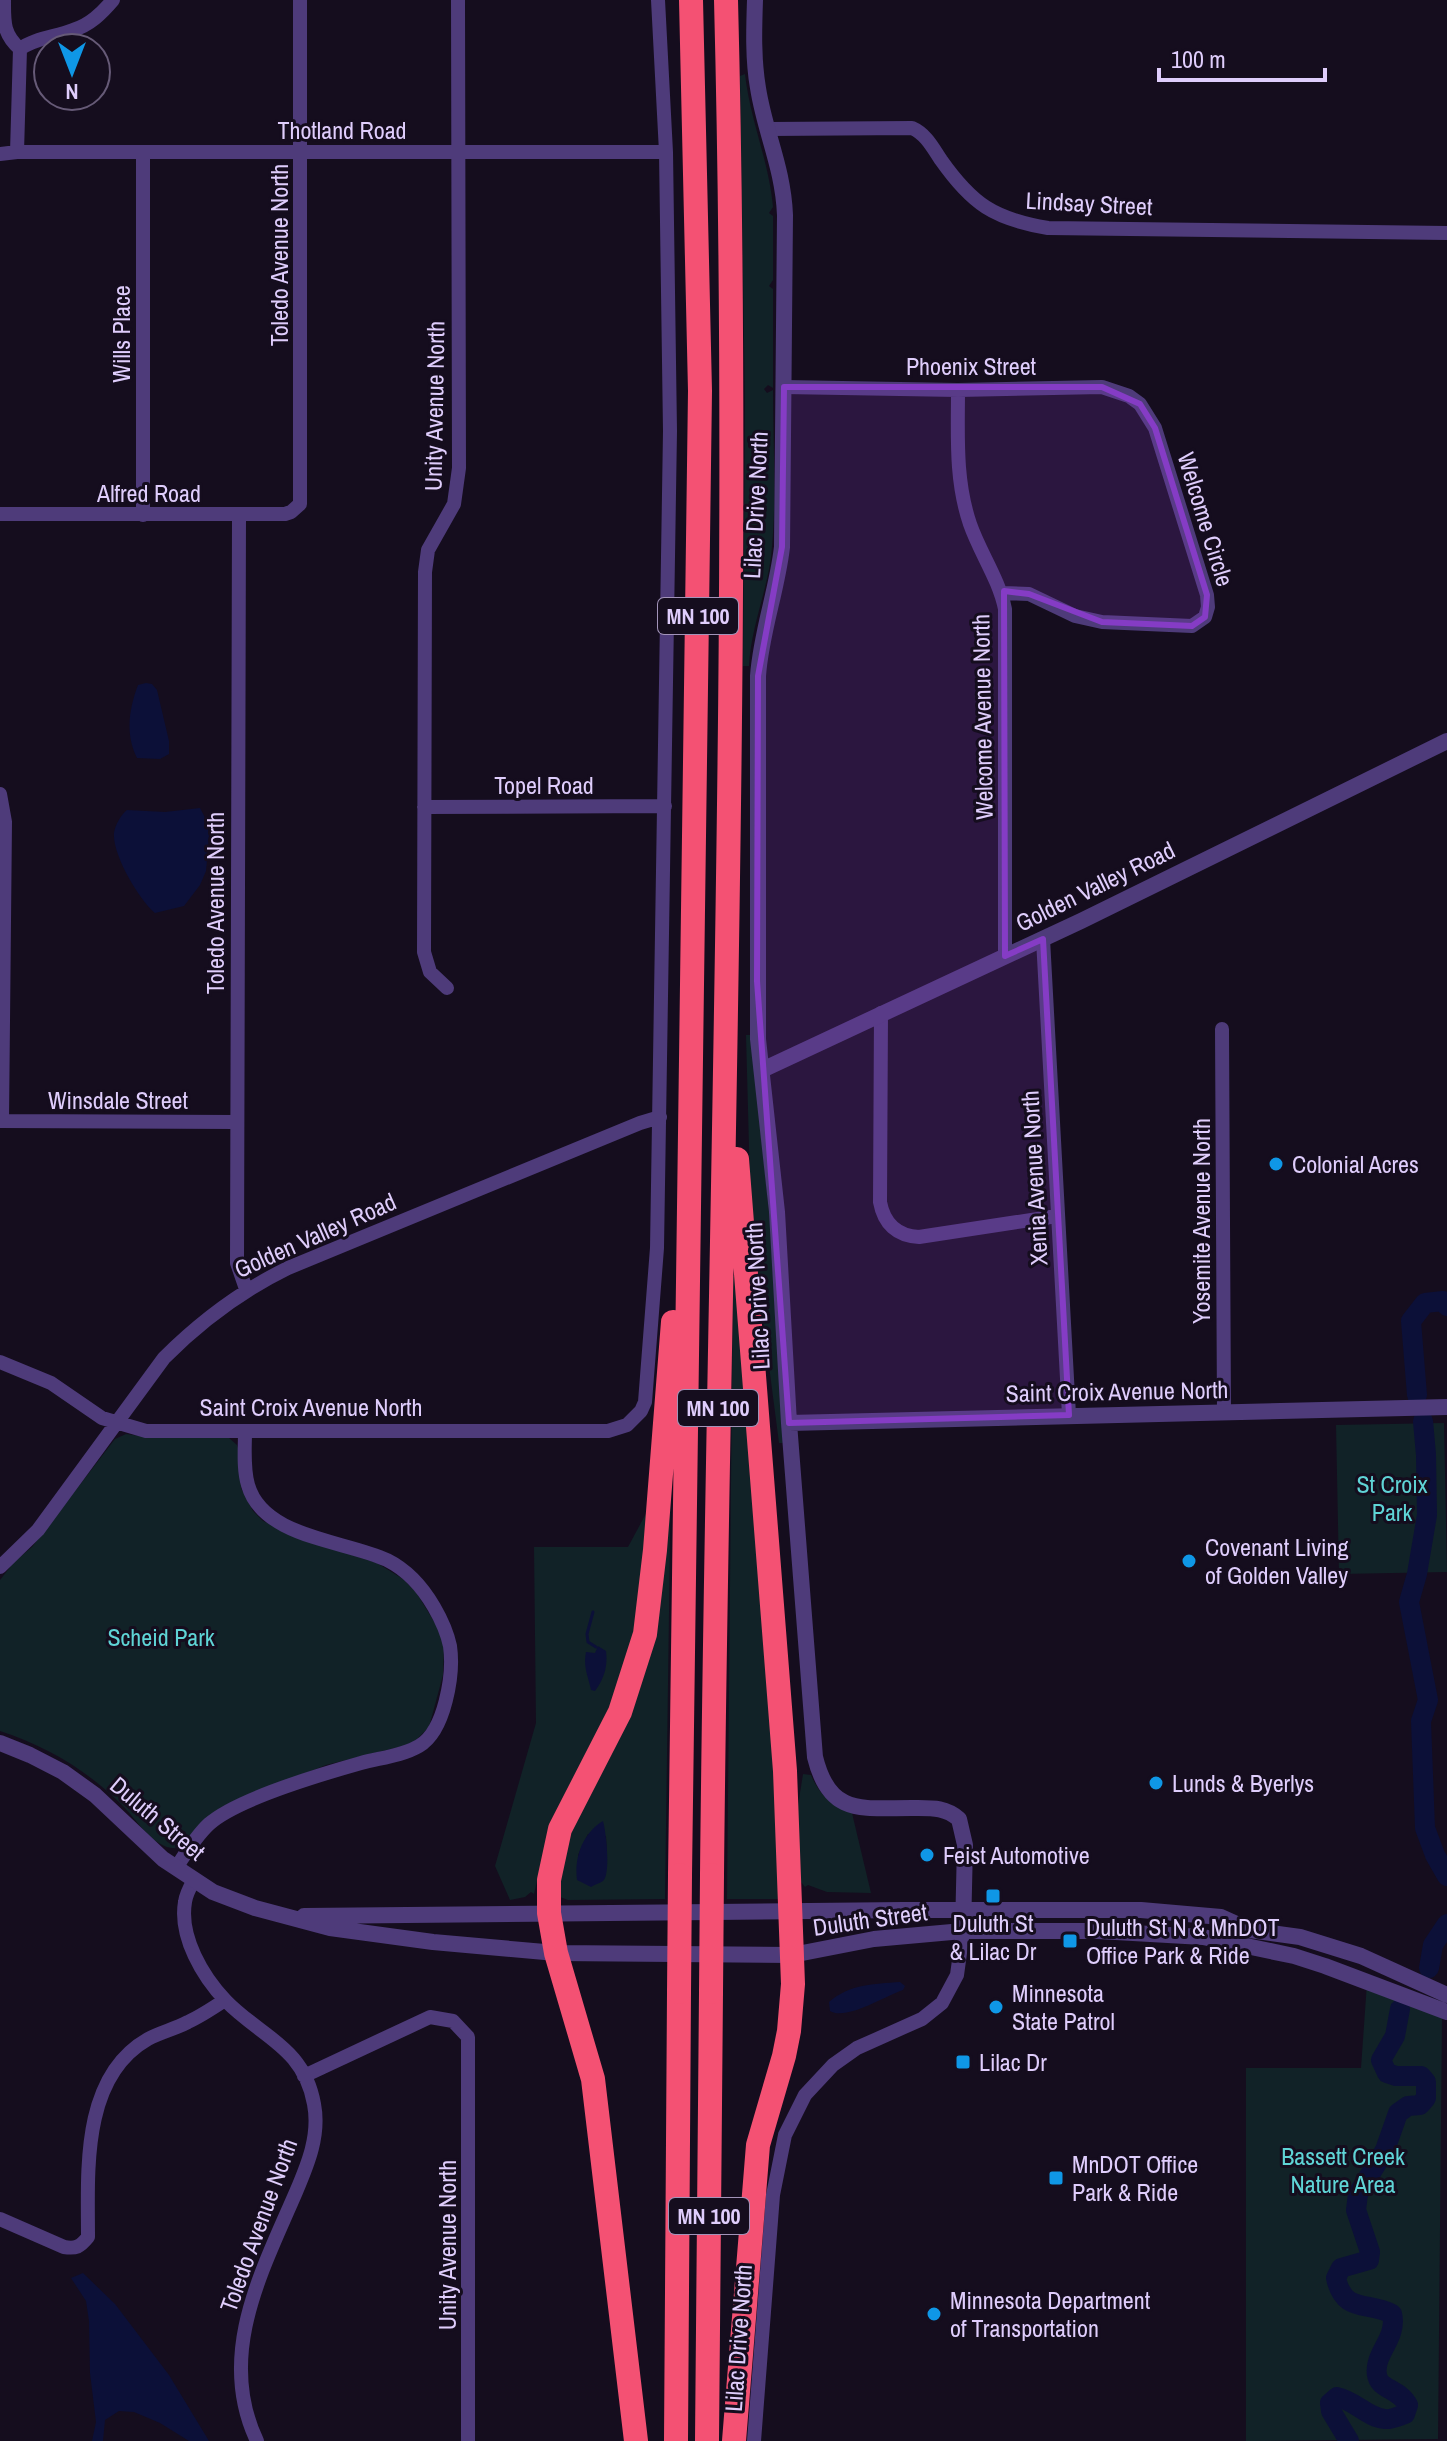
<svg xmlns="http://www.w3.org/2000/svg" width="1447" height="2441" font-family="'Archivo Narrow',sans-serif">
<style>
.green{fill:#112227;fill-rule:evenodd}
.water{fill:#0c1038}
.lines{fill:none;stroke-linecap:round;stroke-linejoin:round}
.stream{stroke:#0c1038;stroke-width:3}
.river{stroke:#0c1038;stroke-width:20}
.minor{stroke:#4e3b7a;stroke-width:14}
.tertiary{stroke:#4e3b7a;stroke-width:16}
.motorway{stroke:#f45173;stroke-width:24}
.motorway-bridge{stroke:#f45173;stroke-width:24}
.marked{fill:#853cc5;fill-opacity:0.2;stroke:#853cc5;stroke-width:6;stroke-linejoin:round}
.poi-dot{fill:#0f97e6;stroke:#150d1e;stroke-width:3}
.labels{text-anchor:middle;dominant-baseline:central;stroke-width:6;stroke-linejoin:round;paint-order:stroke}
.shield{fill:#150d1e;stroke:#a293b9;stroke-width:2}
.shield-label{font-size:22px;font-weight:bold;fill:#dfcdfc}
.street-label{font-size:24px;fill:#dfcdfc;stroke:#150d1e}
.poi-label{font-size:24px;fill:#dfcdfc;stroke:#150d1e;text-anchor:start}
.park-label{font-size:24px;fill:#5fd4d6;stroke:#150d1e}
</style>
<rect width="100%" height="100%" fill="#150d1e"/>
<path class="green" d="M745,74C750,120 769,161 773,207L769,213L773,216V280L769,286L773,289V388L768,385L764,389L767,393L773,390C773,445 777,503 771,557C766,594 751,628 749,666H743L745,404L740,76Z
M746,1035H751L770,1222L783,1443H779L761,1304L750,1184Z
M733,1276H739L776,1730L780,1899H727Z
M1444,1423L1447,1572L1339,1574L1336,1425Z
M126,1434L155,1438H229L237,1445L239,1451L241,1488L253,1511L263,1521L297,1537L377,1563L403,1579L416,1592L438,1628L444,1647L443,1675L429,1727L416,1740L407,1745L326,1765L220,1808L181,1847C158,1855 137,1820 123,1806C87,1770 48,1747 0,1731V1580L14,1562L32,1547L115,1439Z
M671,1470L665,1899L568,1900L560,1897L561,1874L568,1838L615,1735ZM588,1834L606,1836L607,1859L591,1886L587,1883L578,1855Z
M649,1508L629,1674L551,1821L534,1894L531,1892L525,1897L510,1900L495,1866L536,1723L534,1547H628Z
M803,1774L811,1775C819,1795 832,1805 852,1813L871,1893L827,1892L808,1885L805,1887L801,1882L797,1812Z
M1367,1983L1442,2018L1438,2439L1246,2441V2068H1361Z"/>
<path class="water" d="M146,683L152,684L157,690L169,741V754L160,759L137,758C125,734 129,709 138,685Z
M200,808L210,827L206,871L200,885L184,906L155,913C139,900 112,854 114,833C115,825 121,815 127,810L165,812Z
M598,1646L606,1651C608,1666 604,1679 595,1691L591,1690C588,1675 583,1668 586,1652L595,1653Z
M603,1821C606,1831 611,1874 603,1881C599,1884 595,1884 591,1887L577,1880C574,1857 583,1833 603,1821Z
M900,1982L905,1986L903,1990C885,1996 846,2021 830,2011L829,2002C850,1984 873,1984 900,1982Z
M83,2273L115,2304L169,2375L209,2441H189L160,2423L134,2412L119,2411L105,2420L103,2441H92L96,2422L90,2373L89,2321L86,2301L71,2278Z"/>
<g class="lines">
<path class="stream" d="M593,1612L587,1634L588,1642L596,1647"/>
<path class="river" d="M1417,1395L1411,1321L1425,1303L1443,1301L1447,1306
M1423,1421L1426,1455L1427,1515L1417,1574L1409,1602L1428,1700L1421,1721L1425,1828L1435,1855L1447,1876
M1429,1968L1433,1945L1447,1924
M1349,2441L1331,2411L1330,2403L1337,2397C1354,2400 1368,2418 1385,2419C1391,2420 1399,2416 1405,2414L1408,2405C1399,2388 1379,2390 1377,2375C1373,2354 1398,2338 1392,2314C1368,2301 1344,2314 1336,2278L1341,2268L1369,2260L1370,2252L1356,2210L1358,2194L1385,2150L1398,2113L1408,2106L1420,2105L1426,2098V2082L1421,2076H1396L1387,2073L1381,2060L1395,2036L1400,2009"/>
<path class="minor" d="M4,0C4,22 3,34 20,49
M769,129L912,128C926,134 933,148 941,160C972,204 994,219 1048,228L1447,233
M17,152L20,49C35,38 55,37 73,30C90,25 102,13 113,0
M143,153V515
M0,154L17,152H666
M784,387L958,390L1102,387L1129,396L1140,404L1155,428L1207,595L1208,607L1205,617L1192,626L1102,622L1075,616L1029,594L1002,593
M958,390C958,435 955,480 970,524C980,553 999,579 1005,609V956
M0,514H285L291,512L300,504V0
M239,515L237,1263L246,1289
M0,794L5,822L2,1121
M424,807L665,806
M1043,939L1069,1415
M447,988L430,972L424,952L425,572L428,550L454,504L459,468L458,1
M881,1013L880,1202C884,1224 897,1236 919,1237L1057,1216
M1222,1029L1224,1412
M0,1121L236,1122
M0,1362L51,1383L102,1418L146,1431H608L627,1425L641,1411L645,1402L657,1248L670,431L666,152L658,0
M0,1567L38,1530L164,1358C201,1321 241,1291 288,1268L640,1123L660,1117
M176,1868C186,1853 195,1837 209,1824C237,1799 322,1774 361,1763C379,1758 402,1756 419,1746C445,1731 454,1674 450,1646C447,1632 441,1619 434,1607C423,1588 407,1570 387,1560C344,1540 263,1538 248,1485C243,1468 245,1449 245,1431
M194,1880C190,1887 186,1894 185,1902C179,1937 203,1977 226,2001C261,2037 304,2047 314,2104C320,2135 308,2164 296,2192C262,2271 216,2355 257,2441
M304,2076L430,2017L453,2021L468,2037V2441
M0,2219L64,2247C76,2249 80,2247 88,2237C88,2171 81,2077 148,2039C161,2032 175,2029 188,2022C201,2016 213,2008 225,2000
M754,2441L773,2195L785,2135L805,2095L833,2065L857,2048L922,2019L942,2003L957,1975L963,1931"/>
<path class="tertiary" d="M755,0C754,29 753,59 758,88C765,133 783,167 785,215L782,547C777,591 761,632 758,676V1039L777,1212L789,1423L815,1757C830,1819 865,1807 918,1808C934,1808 946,1808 959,1819L965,1845L963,1931
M762,1070L1081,921L1447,741
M789,1423L1447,1407
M0,1743L30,1755L63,1772L95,1795L163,1859L213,1892L255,1908L330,1928L433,1942L556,1953L792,1955L874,1939L963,1931H1098L1203,1937L1294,1956L1325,1966L1447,2012
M304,1916L903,1910H1141L1221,1917L1250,1930L1300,1937L1361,1956L1447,1995"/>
<path class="motorway" d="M680,1875L700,391L691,0
M712,1875C718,1250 742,625 726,0
M636,2441L593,2079L556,1953L549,1913V1880L560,1829L620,1712L645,1634L655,1550L673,1322
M676,2441L679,1992
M707,2441L711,1992
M734,2441L758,2145L784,2056L789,2031L793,1984L785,1771L737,1159"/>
<path class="motorway-bridge" d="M679,1992L680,1875
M711,1992L712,1875"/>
</g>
<path class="marked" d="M784,387H1102L1140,404L1155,428L1207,595L1205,617L1192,626L1102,622L1029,594L1004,591L1005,956L1043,939L1069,1415L789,1423L757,981L758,676L782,547Z"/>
<g class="poi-dot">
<circle cx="1276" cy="1164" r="8"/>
<circle cx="1189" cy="1561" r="8"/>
<circle cx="1156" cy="1783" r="8"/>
<circle cx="927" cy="1855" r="8"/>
<rect x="985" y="1888" width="16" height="16" rx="4"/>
<rect x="1062" y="1933" width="16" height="16" rx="4"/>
<circle cx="996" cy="2007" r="8"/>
<rect x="955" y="2054" width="16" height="16" rx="4"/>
<rect x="1048" y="2170" width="16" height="16" rx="4"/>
<circle cx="934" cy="2314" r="8"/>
</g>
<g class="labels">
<g class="shield">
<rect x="658" y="598" width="80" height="36" rx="6"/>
<rect x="678" y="1390" width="80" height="36" rx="6"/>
<rect x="669" y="2198" width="80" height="36" rx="6"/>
</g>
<g class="shield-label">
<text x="698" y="616">MN 100</text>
<text x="718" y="1408">MN 100</text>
<text x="709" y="2216">MN 100</text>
</g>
<g class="street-label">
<text x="342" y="130">Thotland Road</text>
<text transform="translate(1089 203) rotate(3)">Lindsay Street</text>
<text transform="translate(279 255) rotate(-90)">Toledo Avenue North</text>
<text transform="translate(121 334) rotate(-90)">Wills Place</text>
<text x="971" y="366">Phoenix Street</text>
<text transform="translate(434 406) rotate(-89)">Unity Avenue North</text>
<text x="149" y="493">Alfred Road</text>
<text transform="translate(755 505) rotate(-87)">Lilac Drive North</text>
<text transform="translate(1206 519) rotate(73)">Welcome Circle</text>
<text transform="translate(982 717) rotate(-91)">Welcome Avenue North</text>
<text x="544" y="785">Topel Road</text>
<text transform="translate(1095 886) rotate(-26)">Golden Valley Road</text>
<text transform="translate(215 903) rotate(-90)">Toledo Avenue North</text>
<text x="118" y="1100">Winsdale Street</text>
<text transform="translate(1034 1178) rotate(-93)">Xenia Avenue North</text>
<text transform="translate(1201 1221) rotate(-90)">Yosemite Avenue North</text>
<text transform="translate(315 1235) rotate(-24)">Golden Valley Road</text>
<text transform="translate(757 1296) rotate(-93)">Lilac Drive North</text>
<text transform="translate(1117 1391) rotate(-1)">Saint Croix Avenue North</text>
<text x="311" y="1407">Saint Croix Avenue North</text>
<text transform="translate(158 1818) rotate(40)">Duluth Street</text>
<text transform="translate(870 1919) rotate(-8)">Duluth Street</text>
<text transform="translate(258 2225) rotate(-70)">Toledo Avenue North</text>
<text transform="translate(447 2245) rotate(-90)">Unity Avenue North</text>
<text transform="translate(738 2338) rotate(-86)">Lilac Drive North</text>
</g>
<g class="poi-label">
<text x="1292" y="1164">Colonial Acres</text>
<text x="1205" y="1547">Covenant Living<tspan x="1205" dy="28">of Golden Valley</tspan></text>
<text x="1172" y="1783">Lunds &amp; Byerlys</text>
<text x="943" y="1855">Feist Automotive</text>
<text x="993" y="1923" text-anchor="middle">Duluth St<tspan x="993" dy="28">&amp; Lilac Dr</tspan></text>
<text x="1086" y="1927">Duluth St N &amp; MnDOT<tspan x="1086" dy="28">Office Park &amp; Ride</tspan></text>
<text x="1012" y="1993">Minnesota<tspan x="1012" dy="28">State Patrol</tspan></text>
<text x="979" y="2062">Lilac Dr</text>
<text x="1072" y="2164">MnDOT Office<tspan x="1072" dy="28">Park &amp; Ride</tspan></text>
<text x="950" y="2300">Minnesota Department<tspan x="950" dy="28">of Transportation</tspan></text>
</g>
<g class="park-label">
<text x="1392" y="1484">St Croix<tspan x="1392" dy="28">Park</tspan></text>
<text x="161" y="1637">Scheid Park</text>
<text x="1343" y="2156">Bassett Creek<tspan x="1343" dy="28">Nature Area</tspan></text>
</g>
</g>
<g transform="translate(72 72) rotate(180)"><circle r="38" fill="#150d1e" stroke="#665a77" stroke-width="2"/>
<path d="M0-6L14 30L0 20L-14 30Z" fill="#0f97e6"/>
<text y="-12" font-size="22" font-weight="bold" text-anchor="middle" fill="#dfcdfc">N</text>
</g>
<path d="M1159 68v12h166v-12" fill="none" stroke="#dfcdfc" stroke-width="4"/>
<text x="1171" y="68" font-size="24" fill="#dfcdfc" stroke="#150d1e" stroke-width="6" paint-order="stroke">100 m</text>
</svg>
